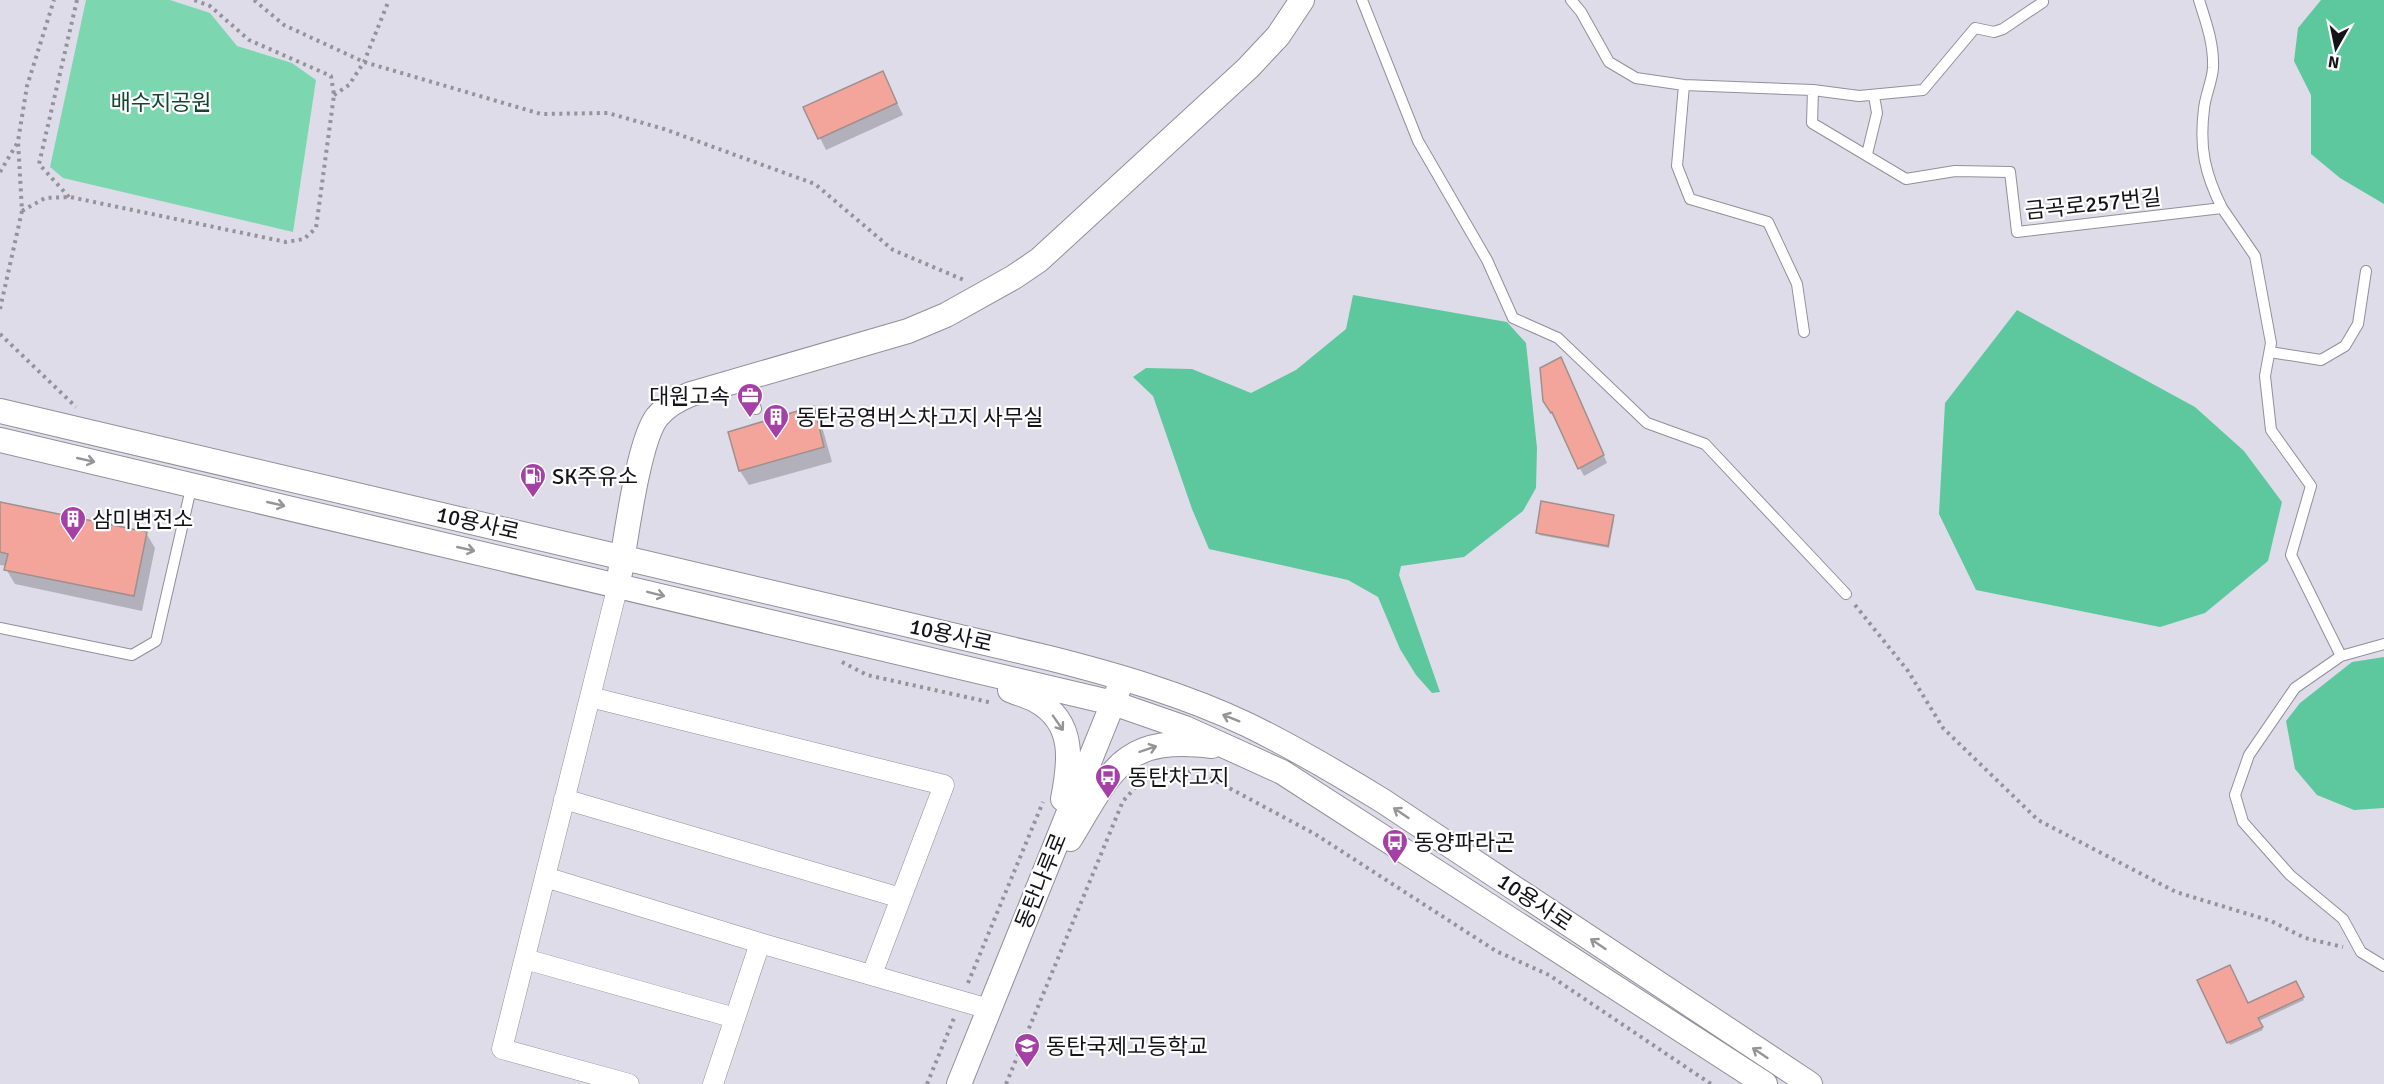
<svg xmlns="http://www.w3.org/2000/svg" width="2384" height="1084" font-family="Signika,'Noto Sans KR',sans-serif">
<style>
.green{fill:#7cd7b0}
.forest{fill:#5dc89d}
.shadow{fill:#0003}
.building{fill:#f3a59c;stroke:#9e908e;stroke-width:1.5}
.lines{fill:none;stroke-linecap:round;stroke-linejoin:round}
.service-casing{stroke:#928f9a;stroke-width:12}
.minor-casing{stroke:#928f9a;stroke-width:21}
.tertiary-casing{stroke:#928f9a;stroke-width:26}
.path{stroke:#95929c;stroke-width:4;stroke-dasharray:3 4.5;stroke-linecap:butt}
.service{stroke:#fff;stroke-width:10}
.minor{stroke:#fff;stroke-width:20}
.tertiary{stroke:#fff;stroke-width:24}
.oneway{stroke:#959597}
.labels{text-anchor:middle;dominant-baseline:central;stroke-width:4.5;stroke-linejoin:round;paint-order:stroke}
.park-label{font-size:22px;fill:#164432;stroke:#fff}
.street-label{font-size:22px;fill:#141318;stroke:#fff}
.poi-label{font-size:22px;fill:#141318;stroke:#fff;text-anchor:start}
</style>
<rect width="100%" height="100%" fill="#dfdce9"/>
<path class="green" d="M86,0H170L210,13L237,46L292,63L316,80L293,232L63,178L50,167Z"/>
<path class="forest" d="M2321,0H2384V204L2340,178L2311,154V95L2294,61L2298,28Z
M1353,295L1507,322L1526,343L1537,448L1536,488L1523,511L1464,557L1401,566L1399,575L1440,692L1432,693L1416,675L1400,649L1378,597L1348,580L1209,549L1192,509L1153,396L1133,377L1146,368L1192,369L1251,393L1296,370L1346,329Z
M2017,310L2195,407L2244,451L2282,502L2268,561L2205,613L2160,627L1976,590L1939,514L1945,403Z
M2384,657V808L2354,810L2317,795L2295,769L2286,721L2300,703L2352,662Z"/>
<path class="shadow" d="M888,84L903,115L826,150L805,108Z
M1565,366L1607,463L1584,476L1545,401Z
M813,408L821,423L832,462L749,485L740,471Z
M0,507L146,533L155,548L142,611L15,584L6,569L7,566L0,565Z
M1613,517L1614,520L1609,548L1539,535L1538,532Z
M2199,981L2248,1005L2295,983L2304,1000L2259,1021L2263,1030L2230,1045Z"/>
<path class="building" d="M883,71L897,103L818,139L803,107Z
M1561,357L1604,455L1578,469L1552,412L1551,413L1543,401L1540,368Z
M814,406L824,447L739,471L728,432Z
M1541,501L1614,515L1608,546L1536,533Z
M0,502L147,532L134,596L4,570L8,554L0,552Z
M2230,965L2248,1003L2296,981L2304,997L2258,1018L2263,1027L2227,1043L2197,980Z"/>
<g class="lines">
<defs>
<path id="service" d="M1362,0L1418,141L1487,260L1513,318L1558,338L1647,423L1705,444L1846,594
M1571,0L1581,12L1609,62L1636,78L1684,85L1813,90L1812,123L1906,179L1955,171L2010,172L2017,232L2222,208C2205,174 2199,148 2204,109C2205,96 2212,82 2213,68C2214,44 2206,22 2199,0
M1684,85L1677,166L1690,199L1768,222L1797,284L1804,332
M1813,90L1859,96L1923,90L1975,28L1994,32L2003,29L2043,2
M1867,154L1877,113L1874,96
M2222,208L2255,256L2271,343L2265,376L2271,430L2311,486L2291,555L2341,656
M2270,352L2321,360L2345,346L2358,324L2366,271
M747,378L756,409
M0,628L132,655L156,641L192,484
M2384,644L2341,656L2295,688L2249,755L2235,795L2243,822L2290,875L2343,919L2361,952L2384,966"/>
<path id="minor" d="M618,585L502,1049L629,1084
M590,697L944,785L872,974
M564,799L901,898
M545,877L760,943L713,1084
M760,943L989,1009
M525,959L735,1018"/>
<path id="tertiary" d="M0,411L1049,658C1116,675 1185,695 1248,725C1295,748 1339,774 1383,801L1810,1084
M0,440L1113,703L1185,728L1282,772L1765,1084
M620,573C626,539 638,442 657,417C666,406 678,399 691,394L908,331L946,315L1014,277L1039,260L1248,68L1278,36L1302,0
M1010,690C1019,694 1029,696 1037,701C1076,723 1070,763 1063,799
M1070,839C1112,770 1122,735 1212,746
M959,1084L1119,688"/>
</defs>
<use href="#service" class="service-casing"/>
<use href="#minor" class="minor-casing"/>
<use href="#tertiary" class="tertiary-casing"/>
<path class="path" d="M254,0L284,25L364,62L541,114L608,113L664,129L815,184L893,250L964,280
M334,95L349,85L364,62L389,0
M0,172L18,142
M69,197L39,164L77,0
M22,211L45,198L70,197L286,242L304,239L316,228L334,95L331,76L249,40L210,6L194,0
M0,309L22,211L18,141L27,86L54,0
M0,334L76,407
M1855,605L1908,671L1943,728L2038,820L2176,892L2271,921L2305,938L2343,947
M842,662L867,675L993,703
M968,983L1043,802
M927,1084L954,1018
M1006,1084L1123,801L1143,779L1165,771L1192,772L1216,781L1315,834L1496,951L1549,975L1711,1084"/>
<use href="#service" class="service"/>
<use href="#minor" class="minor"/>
<use href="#tertiary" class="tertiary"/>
</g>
<defs><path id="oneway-shaft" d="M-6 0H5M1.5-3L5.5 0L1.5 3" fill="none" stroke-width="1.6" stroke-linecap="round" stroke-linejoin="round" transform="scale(1.5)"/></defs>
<g class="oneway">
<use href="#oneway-shaft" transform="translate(86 460) rotate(13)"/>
<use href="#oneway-shaft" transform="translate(276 504) rotate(13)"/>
<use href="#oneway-shaft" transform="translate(466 549) rotate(13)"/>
<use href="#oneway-shaft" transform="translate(656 594) rotate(14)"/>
<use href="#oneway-shaft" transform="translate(1231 718) rotate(-158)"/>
<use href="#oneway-shaft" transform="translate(1058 723) rotate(55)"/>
<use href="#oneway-shaft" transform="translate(1148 749) rotate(-18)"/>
<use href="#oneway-shaft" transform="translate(1401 813) rotate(-146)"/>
<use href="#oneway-shaft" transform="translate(1598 944) rotate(-146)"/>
<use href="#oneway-shaft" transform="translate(1760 1053) rotate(-146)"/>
</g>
<defs>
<symbol id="office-pin" viewBox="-11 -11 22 30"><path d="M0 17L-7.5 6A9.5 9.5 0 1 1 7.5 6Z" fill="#a541a6" stroke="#fff"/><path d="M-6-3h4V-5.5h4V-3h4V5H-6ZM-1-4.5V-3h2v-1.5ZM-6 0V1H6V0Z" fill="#fff"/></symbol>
<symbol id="building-pin" viewBox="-11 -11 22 30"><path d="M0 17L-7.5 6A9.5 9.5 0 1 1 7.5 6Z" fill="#a541a6" stroke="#fff"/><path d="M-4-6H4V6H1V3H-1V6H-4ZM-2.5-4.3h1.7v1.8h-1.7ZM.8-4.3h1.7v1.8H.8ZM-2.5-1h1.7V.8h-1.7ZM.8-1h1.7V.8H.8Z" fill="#fff"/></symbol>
<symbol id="fuel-pin" viewBox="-11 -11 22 30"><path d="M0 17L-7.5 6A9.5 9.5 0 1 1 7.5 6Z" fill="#a541a6" stroke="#fff"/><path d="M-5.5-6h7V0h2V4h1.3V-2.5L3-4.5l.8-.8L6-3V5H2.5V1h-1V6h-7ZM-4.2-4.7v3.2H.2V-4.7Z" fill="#fff"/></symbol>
<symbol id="bus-pin" viewBox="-11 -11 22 30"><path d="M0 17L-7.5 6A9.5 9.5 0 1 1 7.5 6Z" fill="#a541a6" stroke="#fff"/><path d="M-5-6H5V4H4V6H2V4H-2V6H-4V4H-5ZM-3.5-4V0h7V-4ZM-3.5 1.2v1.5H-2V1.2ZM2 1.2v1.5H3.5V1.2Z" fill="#fff"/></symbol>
<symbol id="school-pin" viewBox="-11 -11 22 30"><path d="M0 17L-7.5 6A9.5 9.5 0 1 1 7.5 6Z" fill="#a541a6" stroke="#fff"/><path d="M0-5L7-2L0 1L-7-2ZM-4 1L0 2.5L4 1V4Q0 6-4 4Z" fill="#fff"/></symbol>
</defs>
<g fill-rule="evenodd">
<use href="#office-pin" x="735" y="381" width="30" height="40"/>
<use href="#building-pin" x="761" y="402" width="30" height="40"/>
<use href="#fuel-pin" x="518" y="461" width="30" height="40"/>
<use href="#building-pin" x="58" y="504" width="30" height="40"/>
<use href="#bus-pin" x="1093" y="762" width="30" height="40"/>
<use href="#bus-pin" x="1380" y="827" width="30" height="40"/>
<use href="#school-pin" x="1012" y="1031" width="30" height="40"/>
</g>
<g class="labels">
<g class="park-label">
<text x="161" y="102">배수지공원</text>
</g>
<g class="street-label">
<text transform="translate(2093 204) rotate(-6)">금곡로257번길</text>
<text transform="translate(478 523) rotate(13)">10용사로</text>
<text transform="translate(951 635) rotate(13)">10용사로</text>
<text transform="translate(1041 881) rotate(-68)">동탄나루로</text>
<text transform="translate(1535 902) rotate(34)">10용사로</text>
</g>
<g class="poi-label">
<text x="730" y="396" text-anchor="end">대원고속</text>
<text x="796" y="417">동탄공영버스차고지 사무실</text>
<text x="552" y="476">SK주유소</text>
<text x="92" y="519">삼미변전소</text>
<text x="1128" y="777">동탄차고지</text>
<text x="1414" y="842">동양파라곤</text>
<text x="1046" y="1046">동탄국제고등학교</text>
</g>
</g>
<g transform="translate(2336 48) rotate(189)" stroke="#ffffff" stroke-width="4.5" paint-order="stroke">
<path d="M0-4.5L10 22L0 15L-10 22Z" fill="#141318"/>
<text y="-9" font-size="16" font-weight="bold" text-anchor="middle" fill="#141318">N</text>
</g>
</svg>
